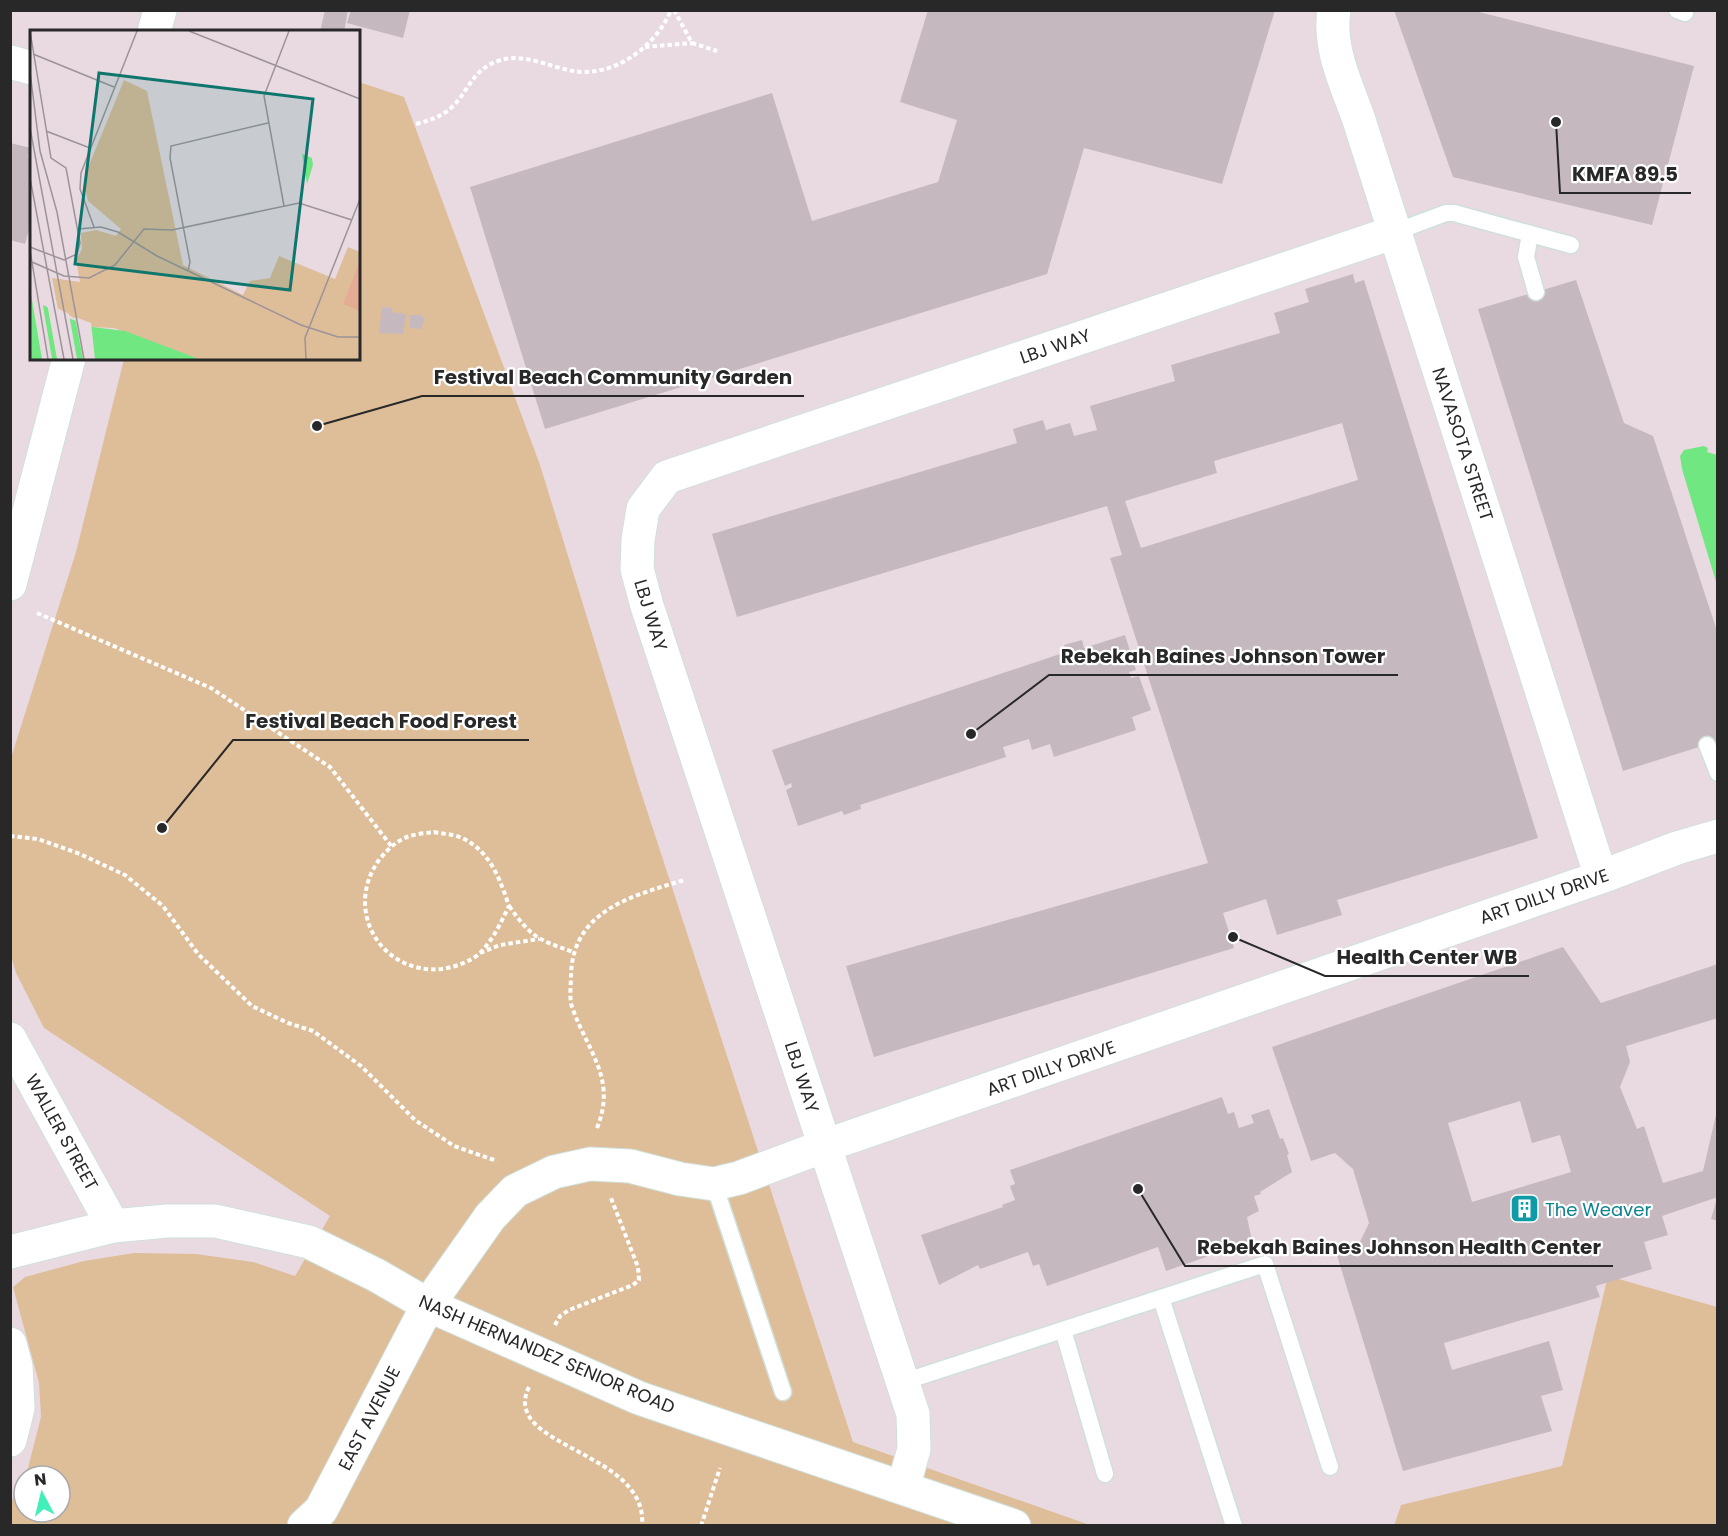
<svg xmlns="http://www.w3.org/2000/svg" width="1728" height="1536" font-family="Poppins,sans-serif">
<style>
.green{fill:#debd99}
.water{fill:#71e782}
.building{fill:#c5b8bf;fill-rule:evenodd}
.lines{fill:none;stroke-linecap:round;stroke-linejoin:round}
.service-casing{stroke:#cfe0db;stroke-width:19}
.minor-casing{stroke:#cfe0db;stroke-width:35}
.secondary-casing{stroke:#cfe0db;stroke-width:35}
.path{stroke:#fff;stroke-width:4;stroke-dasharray:4.5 3;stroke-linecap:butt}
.service{stroke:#fff;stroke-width:16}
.minor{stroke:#fff;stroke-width:33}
.secondary{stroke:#fff;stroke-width:33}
.labels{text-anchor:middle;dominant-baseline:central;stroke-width:4.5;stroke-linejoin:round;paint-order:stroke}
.street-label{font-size:18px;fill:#282828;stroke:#fff}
.culture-label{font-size:18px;fill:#0d838f;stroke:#fff;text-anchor:start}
.inset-road{fill:none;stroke:#9c9398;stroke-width:1.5}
.view{fill:#0f766e;fill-opacity:0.15;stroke:#0f766e;stroke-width:3}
.inset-edge{fill:none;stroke:#282828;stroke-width:3}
.leader{fill:none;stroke:#282828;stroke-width:2}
.callout-dot{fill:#282828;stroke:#fff;stroke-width:2}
.callout-label{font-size:20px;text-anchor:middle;font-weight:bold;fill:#282828;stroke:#fff;stroke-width:4.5;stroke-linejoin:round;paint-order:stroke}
</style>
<rect width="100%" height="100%" fill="#e9dae2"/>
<path class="green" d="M359,82L404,97L540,465L639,786L853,1442L1090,1525L11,1526V1502L24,1477V1512H60V1476H24L28,1468L41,1417L39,1383L13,1287L25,1277L84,1261L134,1253L196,1254L253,1262L295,1276L330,1216L44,1028L16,973L11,956L10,761L76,552L124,359L358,358Z
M1608,1276L1717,1307V1525L1394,1526L1401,1505L1562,1466Z"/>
<path class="water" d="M1704,446L1708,448L1707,452L1717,455V585L1682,469L1680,456L1684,450Z"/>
<path class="building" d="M325,10H348L344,32H320Z
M351,10H410L403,38L347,23Z
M928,10H1275L1222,184L1084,148L1047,274L545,429L470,187L772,93L812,221L938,182L957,120L900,102Z
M1394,10H1471L1694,66L1652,225L1453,177Z
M10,143L31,148L28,157L32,158V219L25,244L10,240Z
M1353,274L1355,283L1364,280L1538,838L1337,900L1342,915L1277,935L1266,899L1223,913L1234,948L874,1057L846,966L1208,863L1110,558L1122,555L1107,506L737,617L712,534L1017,443L1013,429L1043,420L1046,430L1070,423L1074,436L1097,430L1090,406L1175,381L1171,365L1280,333L1274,313L1309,302L1305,289ZM1342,423L1358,480L1141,548L1125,501L1217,473L1214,461Z
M1576,280L1624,423L1653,436L1718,634V741L1623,771L1478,309Z
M382,307L393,308L392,312L406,314L403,334L379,333Z
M410,315H422L421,317L425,318L421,329L410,328Z
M1125,635L1136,670L1129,672L1131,678L1139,676L1151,710L1132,717L1136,730L1054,757L1050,744L1032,750L1029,739L1003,747L1006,757L860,805L861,809L844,815L842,811L798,826L786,790L792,787L791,783L785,786L772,750L1066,652L1064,645L1082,640L1084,648Z
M1563,947L1601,1003L1718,964V1018L1626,1046L1630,1062L1620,1087L1637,1129L1644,1126L1663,1183L1703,1171L1718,1106V1197L1662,1216L1668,1235L1644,1242L1652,1269L1596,1286L1600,1297L1444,1343L1452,1370L1549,1341L1563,1390L1541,1396L1552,1431L1403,1471L1336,1252L1359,1244L1369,1223L1353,1169L1335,1153L1311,1161L1272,1047ZM1520,1101L1532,1143L1560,1135L1571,1172L1472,1202L1448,1123Z
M1222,1097L1228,1114L1234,1112L1239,1128L1254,1123L1251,1115L1269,1109L1280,1139L1283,1138L1289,1154L1287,1155L1292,1172L1260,1192L1261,1194L1254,1196L1259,1211L1247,1217L1252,1241L1166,1271L1158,1247L1047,1286L1039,1264L1033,1266L1028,1252L980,1269L978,1265L939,1285L921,1235L1003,1207L1002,1205L1015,1200L1010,1186L1015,1184L1010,1170Z
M1717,1198H1718V1221L1711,1219Z"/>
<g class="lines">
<defs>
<path id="service" d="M1677,10L1685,13
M1395,232L1446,213H1454L1571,245
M1530,234L1526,257L1536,292
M1707,745L1718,773
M714,1184L783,1392
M1161,1298L1234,1526
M1063,1330L1105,1474
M903,1382L1265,1264L1330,1467"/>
<path id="minor" d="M1334,10C1328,47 1346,84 1358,117L1601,877
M154,32L160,10
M10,62L32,68
M10,584L69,358
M10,1039L113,1226
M10,1252L113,1226L167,1221H215L309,1242L376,1275L428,1305L639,1398L1014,1526
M903,1488L914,1449L913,1414L647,606L637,569L638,540L643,509L667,477L1395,232
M304,1526L321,1510L428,1305L490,1217L515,1191L554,1172L590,1164L630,1166L680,1179L714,1184L739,1178L824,1146L1601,877L1677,848L1718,836"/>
<path id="secondary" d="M10,1344L16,1366L18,1408L10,1440"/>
</defs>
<use href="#service" class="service-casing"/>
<use href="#minor" class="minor-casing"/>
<use href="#secondary" class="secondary-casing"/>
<path class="path" d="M674,10L692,43L717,51
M645,47L692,43
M416,124C430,120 442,117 453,106C470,89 473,68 501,60C524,53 550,67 573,71C613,78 656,47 671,10
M37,613L211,688L330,767L392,847
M434,832C443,834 454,834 462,838C490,851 500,879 509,906C501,922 493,940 480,953C470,962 455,967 442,969C381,975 343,910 379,860C386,851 396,841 407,837C415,834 426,833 434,832Z
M10,836L38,839L80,854L125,875L163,906L198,954L252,1006L288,1023L313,1031L361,1066L415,1120L454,1146L497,1161
M509,906C532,938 537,939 573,952
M480,953L500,945L539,939
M597,1128C617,1079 588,1052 572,1007C569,998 571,985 571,975C573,910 632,896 684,880
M555,1325L560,1316L569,1310L633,1285L639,1280L638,1267L611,1198
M529,1387C499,1448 649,1450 642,1526
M701,1526L720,1468"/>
<use href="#service" class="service"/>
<use href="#minor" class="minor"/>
<use href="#secondary" class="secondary"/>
</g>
<defs>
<symbol id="building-square" viewBox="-11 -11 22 22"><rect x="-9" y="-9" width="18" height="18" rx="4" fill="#0f9aa8" stroke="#fff"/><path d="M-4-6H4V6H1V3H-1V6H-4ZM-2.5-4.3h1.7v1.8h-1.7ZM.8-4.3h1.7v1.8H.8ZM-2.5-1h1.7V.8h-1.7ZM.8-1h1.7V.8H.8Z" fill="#fff"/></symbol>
</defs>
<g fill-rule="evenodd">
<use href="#building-square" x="1508" y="1192" width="33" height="33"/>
</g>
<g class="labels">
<g class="street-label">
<text transform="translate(1055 346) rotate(-19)">LBJ WAY</text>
<text transform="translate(1463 444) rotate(72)">NAVASOTA STREET</text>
<text transform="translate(651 615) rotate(73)">LBJ WAY</text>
<text transform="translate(1544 896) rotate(-19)">ART DILLY DRIVE</text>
<text transform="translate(1051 1068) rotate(-19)">ART DILLY DRIVE</text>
<text transform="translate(802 1077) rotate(72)">LBJ WAY</text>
<text transform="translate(62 1132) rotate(61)">WALLER STREET</text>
<text transform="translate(547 1354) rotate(23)">NASH HERNANDEZ SENIOR ROAD</text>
<text transform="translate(369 1418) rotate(-63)">EAST AVENUE</text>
</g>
<g class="culture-label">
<text x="1545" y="1209">The Weaver</text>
</g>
</g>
<g transform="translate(30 30)">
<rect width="330" height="330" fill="#e9dae2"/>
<path d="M94,50L117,61L153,235L213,265L220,251L240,248L249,226L305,249L318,217L330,222V329H169L84,298L63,297L28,280L22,248L50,252L46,230L52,219L51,203L66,200L86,206L91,199L58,171L55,158L57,140Z" fill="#debd99"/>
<path d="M330,231V281L313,274Z" fill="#e5ac95"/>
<path d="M272,124L282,128L283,135L277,154ZM0,261L13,275L41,289L63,297L95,301L169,329H0Z" fill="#71e782"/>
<path d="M0,258L12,270L22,329H12ZM17,273L39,284L47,329H27ZM45,287L61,293L65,329H53Z" fill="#e9dae2"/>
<path class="inset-road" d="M159,1L330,69M3,24L84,57M0,42L10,121L27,182L54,329M0,72V91M0,98L43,329M16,101L60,118M0,148L34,329M254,176L234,66L259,1M64,197L50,159L51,143L107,1M48,199L71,197L88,202L127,226L271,295L308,307H330M0,217L34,230L47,224L50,213L36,138L21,128L0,1M0,220L18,329M2,232L34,246L59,248L85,235L114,199L142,200L269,173L322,190M158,241L160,232L140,128L141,116L238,93M276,329L275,308L330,169"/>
<path class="view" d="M69,43L283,69L260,260L45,234Z"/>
<rect width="330" height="330" class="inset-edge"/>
</g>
<path class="leader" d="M1556 122L1560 193H1691M317 426L422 396H804M971 734L1049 675H1398M162 828L233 740H529M1233 937L1325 976H1529M1138 1189L1185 1266H1613"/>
<g class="callout-dot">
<circle cx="1556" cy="122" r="6"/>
<circle cx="317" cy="426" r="6"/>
<circle cx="971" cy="734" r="6"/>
<circle cx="162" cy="828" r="6"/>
<circle cx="1233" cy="937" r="6"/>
<circle cx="1138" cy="1189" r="6"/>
</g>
<g class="callout-label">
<text x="1625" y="181">KMFA 89.5</text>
<text x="613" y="384">Festival Beach Community Garden</text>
<text x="1223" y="663">Rebekah Baines Johnson Tower</text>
<text x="381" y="728">Festival Beach Food Forest</text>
<text x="1427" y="964">Health Center WB</text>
<text x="1399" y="1254">Rebekah Baines Johnson Health Center</text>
</g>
<rect width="1728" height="1536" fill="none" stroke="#282828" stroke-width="24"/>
<g transform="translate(42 1494) rotate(353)"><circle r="28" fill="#ffffff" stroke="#a9a9a9" stroke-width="1.5"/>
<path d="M0-4.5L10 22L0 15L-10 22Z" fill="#41efb9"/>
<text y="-9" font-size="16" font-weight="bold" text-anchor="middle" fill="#282828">N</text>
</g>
</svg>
